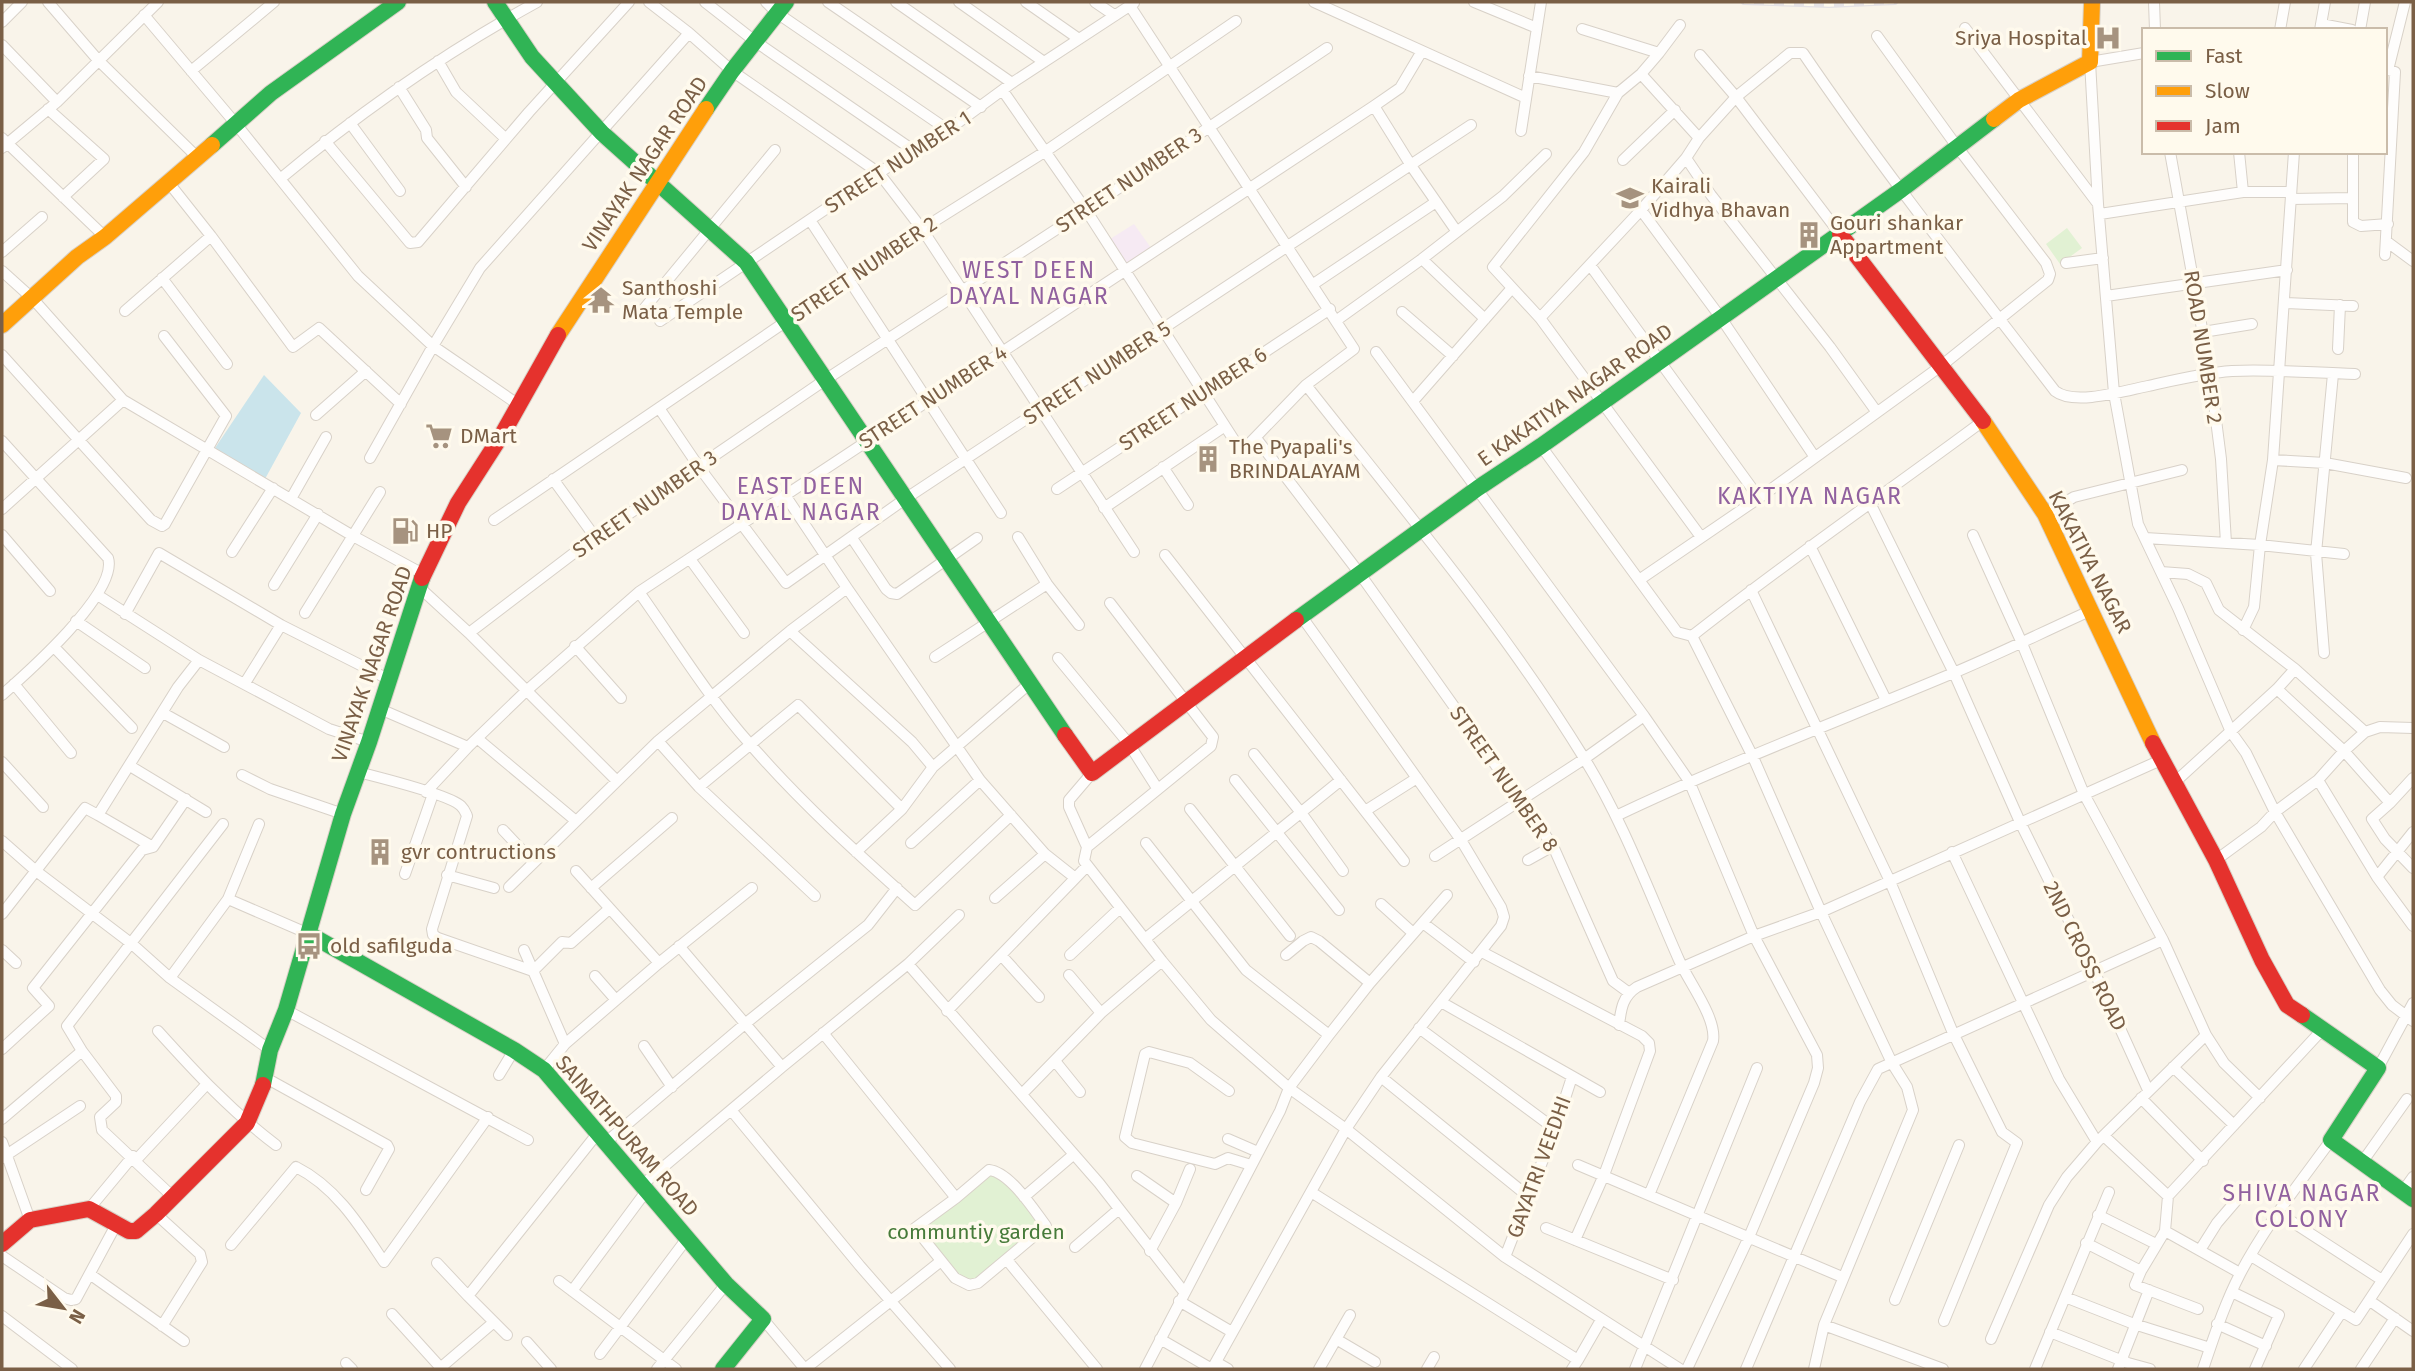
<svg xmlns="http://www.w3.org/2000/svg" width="2415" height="1371" font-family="'Fira Sans',sans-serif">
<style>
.education{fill:#f6eaf3}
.green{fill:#e1f1d3}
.water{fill:#cae4eb}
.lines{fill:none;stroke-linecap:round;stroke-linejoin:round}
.street-casing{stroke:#d8d1c8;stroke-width:12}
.fast-casing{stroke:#d8d0c6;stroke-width:18}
.slow-casing{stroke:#d8d0c6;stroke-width:18}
.jam-casing{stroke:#d8d0c6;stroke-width:18}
.street{stroke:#fefdfc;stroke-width:10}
.fast{stroke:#30b455;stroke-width:16}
.slow{stroke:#ff9f0a;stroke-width:16}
.jam{stroke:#e5322d;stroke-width:16}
.rail-casing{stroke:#e5e2e5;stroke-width:6}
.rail{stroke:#fffaed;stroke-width:3.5;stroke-dasharray:10;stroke-linecap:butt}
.labels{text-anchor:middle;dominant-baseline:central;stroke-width:7;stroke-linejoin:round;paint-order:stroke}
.poi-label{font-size:21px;fill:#7a5f46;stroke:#fffaed;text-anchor:start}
.street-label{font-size:21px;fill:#7a5f46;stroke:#fffaed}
.park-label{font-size:21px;fill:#477b3a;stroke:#fffaed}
.neighbourhood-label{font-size:23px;letter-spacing:2px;fill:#91619f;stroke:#fffaed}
</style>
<rect width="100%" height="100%" fill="#f9f4ea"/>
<path class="education" d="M1134,224L1151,248L1125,265L1107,241Z"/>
<path class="green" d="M2067,228L2082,248L2060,264L2046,244Z
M993,1170L1044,1224L969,1285L915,1228Z"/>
<path class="water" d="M264,375L301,413L265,479L213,451Z"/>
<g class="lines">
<defs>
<path id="street" d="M48,2L98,60L197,157
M649,2L689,33L732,71L879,173L922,229L1134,552
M705,2L756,42L913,150
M766,2L777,13L948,130
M828,2L981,107
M896,2L1012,83
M959,2L1044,62
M1026,2L1079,39
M1095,2L1114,15
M1314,2L1526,98
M1474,2L1537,28
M2154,2L2155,30
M144,15L236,124L358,276L433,346L519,405
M2,22L22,2
M2321,24L2352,30
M1965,28L2098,204
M1582,29L1659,53L1641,74L1618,93L1584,152L1493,267L1540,318L1701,537
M2280,30L2285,2
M2320,30L2325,2
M2360,30L2365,2
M2,45L57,102
M1659,53L1680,25
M2144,53L2090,62L2098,204L2114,393L2138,524L2178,608L2231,732L2246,753L2275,812L2380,990L2392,1005L2413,1021
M1700,55L1736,97L1840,234
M438,61L456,92L506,139
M2385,70H2388L2405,2
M191,71L274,2
M1641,74L1699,138
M1529,76L1618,93
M399,87L426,130L427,138L466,187
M1003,91L1086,210L1234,440L1240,445H1248L1306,385L1354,349L1130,6
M1374,106L1412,167L1457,232
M48,109L104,159L63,197
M350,123L400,191
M1521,131L1541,2
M2,138L105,237
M325,141L410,243L418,242L529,112L629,2
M2,148L57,102L158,2
M2170,152L2210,373L2221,459L2226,543
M2239,152L2243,192
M2353,152V222L2361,226L2388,224
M1686,158L1711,195L1830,347L1876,411
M1623,160L1675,110
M280,179C360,112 446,52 537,2
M169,183L211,236L293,347L319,328L401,404
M2291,199L2353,198
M1641,210L1721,318L1814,456
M2100,214L2243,192H2291
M810,220L1001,513
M2386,241L2413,261
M2,252L42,217
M2385,255L2395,72L2388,70
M1422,259L1485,319
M2066,263L2103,258
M1590,265L1759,498
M2,271L33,299L123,400L353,536L423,574
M162,278L227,364
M1312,285L1436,202
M2106,296L2287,270
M2285,303L2353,306
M643,310L775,150
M125,311L211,236
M1402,312L1453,356
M1540,318L1641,210L1686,158L1699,138L1736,97L1790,53H1803C1882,169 1969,279 2055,391C2074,406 2124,391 2148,386C2175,380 2203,373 2232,371C2273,369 2314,373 2355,374
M1337,320L1422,259L1503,196L1546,154
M660,321L913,150L948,130L1012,83L1134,3
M2203,332L2252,324
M2338,349L2340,305
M1376,352L1644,716L1689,781L1754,936L1817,1055L1818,1068L1814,1083L1749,1237L1687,1369
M2,355L151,520L162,526L165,524L226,416L164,336
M1306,385C1402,507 1503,626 1584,758C1623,821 1649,892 1679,960C1688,981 1717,1018 1713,1041L1649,1195
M1414,400L1512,288
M659,408L699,467L786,583L905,499L1471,125
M316,415L366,371
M1256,438L1360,574L1553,846L1613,981L1628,992
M2,441L108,558C119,592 27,673 2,695
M1541,446L1677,632L1692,636L1753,757L1821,912L1892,1063L1907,1087L1913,1110L1824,1325L1814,1369
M370,458L433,346L480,268L689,33
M2273,460L2325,463L2406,478
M1163,467L1188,505
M553,479L595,537
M1057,489L1330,309
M785,495L847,588L980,780L1045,854L1074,877
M292,497L326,437
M1871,505L1954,673L2020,822L2094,971L2148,1090
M1104,508L1225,426
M2,509L123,400
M2045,514L2074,497L2182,470
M494,520L922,229L1046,151L1236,21
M2,535L50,591
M1973,535L2021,641L2084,794L2163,940L2206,1035L2224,1063L2260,1098
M1018,537L1047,584
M852,538L886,589L891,593L897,594L977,538
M2145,538L2260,545L2344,554
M1810,546L1886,700
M232,552L273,488
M1165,555L1404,861
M690,559L744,633
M2161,572L2188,574L2206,583L2219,610L2295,669L2365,732
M1639,580L1759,498L1941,366L2048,280L2050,274L2046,263L1958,148L1877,36
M274,585L318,514
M419,587L469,633L616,780
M1751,590L1889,879L1953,1033L2002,1132L2017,1143L1944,1321
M639,592C675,643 708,697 750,744C800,802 858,854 915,905L1011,815
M99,596L199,660L329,729L369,742
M305,613L380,492
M125,614L159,553L281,625L390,680
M76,621L145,668
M2243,630L2254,607L2260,545L2273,460L2294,152
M790,631L912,742L933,767
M469,633L595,537L825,380L1086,210L1327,48
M1692,636C1787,561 1886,493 1983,421
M575,646L621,698
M54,647L132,728
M2324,653L2316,553L2333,374
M935,657L1047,584L1079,625
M1058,658L1129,744L1157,788
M245,683L281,625
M14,684L71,753
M2277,689L2344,751L2390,803L2372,819L2385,839L2413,868
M380,709L468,747
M163,713L224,747
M478,739L576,821
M658,741L699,787L815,896
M1254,754L1302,814L1343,871
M2,762L43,807
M130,766L206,812
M358,772C378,777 450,795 461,806C465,810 465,811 467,816L432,929L433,935L438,938L533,971L562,942L571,943L609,909
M1092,773L1069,800V807L1087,847L1084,861L1162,961L1211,1020L1289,1088L1346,1129L1505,1257L1680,1369
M242,775L270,789L343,814
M1235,780L1339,910
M2318,780L2377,877L2413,926
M2175,782L2277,689L2295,669
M699,787L798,705L902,809
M426,792L468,747L525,692L639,592L1374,106L1400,88L1422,51
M2390,803L2413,778
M1190,809L1290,936
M1365,811L1417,778
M98,815L153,847
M1616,816C1725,764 1839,721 1951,674C1999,654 2045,631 2092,610
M503,830L533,862
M2,841L36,871L132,944L170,978L270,1050
M911,843L980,780
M1146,843L1246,970L1329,1035
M1087,847L1211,746L1213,737L1110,603
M856,852L902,809L933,767L1029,684
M1952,852L2059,1079L2097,1142
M1435,856L1584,759L1644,716
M1528,860L1553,846
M2216,860L2261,827L2275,812L2318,780L2344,751L2365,732L2380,727L2413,728
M576,871L659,963
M405,874L433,794
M447,875L494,888
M2377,877L2413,832
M509,887L658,741L790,631L847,588
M591,888L672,818
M995,898L1045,854
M228,899L259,824
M1381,904L1413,933
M2,914L85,808L98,815L178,687L199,660
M1423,923L1474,962
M1145,939L1341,780
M679,946L782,1067
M2,950L16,963
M524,950L565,1044
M1482,952L1642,1036L1649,1043L1650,1051L1604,1175L1575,1240
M1001,955L1039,997
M1070,955L1120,908
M1286,955L1303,941L1311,937L1319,941L1370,983
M908,964L1099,1183L1184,1292
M1069,975L1101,1013
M595,976L616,1000
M170,978L228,899L309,934
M1441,1002L1600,1092
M286,1010L528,1140
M947,1011L1087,866
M1619,1025C1621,1008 1623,996 1637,987L1754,936L1821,912L2161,760
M1419,1028L1555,1129
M158,1031C195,1072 231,1111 276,1145
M823,1033L956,1198
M644,1046L672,1087
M2,1049L49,1006L33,988L142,850L153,847L186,799
M1055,1061L1080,1092
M2173,1067L2234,1125
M2378,1068L2413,1003
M544,1070L565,1044L659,963L752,888
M499,1075L514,1050
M1381,1077L1529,1197
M266,1078L387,1145L389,1149L366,1190
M1229,1091L1190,1063L1149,1052L1145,1054L1125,1137L1132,1143L1215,1164L1228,1158L1251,1165
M1023,1093L1101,1013L1162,961
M2141,1098L2203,1161
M731,1110L860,1266L950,1369
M2,1119L82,1051
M2104,1136L2168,1196
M1228,1139L1258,1152
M2,1142L30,1220
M605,1143L746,1023L868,925L897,888
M2,1158L80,1106
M136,1160L206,1085
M2363,1161L2407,1099
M1578,1165L1842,1277
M989,1170C1010,1172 1034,1210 1046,1226L978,1283L969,1285L955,1278L915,1228L956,1198Z
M1137,1176L1176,1203
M642,1185L782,1067L908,964L959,915
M2403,1191L2413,1177
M1311,1192L1578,1360L1572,1369
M173,1197L102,1130L100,1117L116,1102V1096L82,1051L67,1026L223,824
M1024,1197L1073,1155
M89,1209L133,1156
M2277,1212L2382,1280
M156,1214L200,1254L202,1262L162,1326
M2098,1215L2156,1244
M1546,1228L1673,1280
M2165,1231L2240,1273
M2086,1243L2141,1271L2165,1231L2168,1196L2322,1030
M231,1245L296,1167C336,1187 360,1226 384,1262L488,1117
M1075,1247L1119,1209
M2200,1250L2217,1223L2247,1188
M1150,1251L1176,1203L1190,1169
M2,1256L64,1298L71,1300L76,1299L117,1223
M2251,1256L2356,1320L2413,1234
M1505,1257L1555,1129L1572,1077
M1007,1260L1097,1369
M437,1263L468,1296
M2141,1271L2135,1285L2198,1309
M91,1275L184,1341
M559,1281L676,1369
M572,1291L647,1190
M2232,1292L2279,1315L2255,1369
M2065,1297L2134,1324L2210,1348
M1895,1300L1959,1145
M1179,1301L1232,1332
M2370,1301L2413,1331
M392,1314L441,1368
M2,1316L72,1369
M763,1319L805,1369
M2217,1324L2266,1346
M1824,1325L1943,1369
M2050,1332L2128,1363L2150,1369
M507,1335L468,1296L597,1134
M1160,1339L1212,1369
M1336,1339L1375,1362
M1991,1339L2049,1205L2067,1177L2097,1142L2206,1035
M527,1342L551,1369
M600,1354L688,1237
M1578,1360L1601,1320
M1216,1362L1228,1369
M346,1363L352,1369
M439,1369L494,1322
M657,1369L726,1284
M805,1369L941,1261
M1145,1369L1280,1111L1289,1088L1329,1035L1370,983L1447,895
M1212,1369L1346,1129L1381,1077L1501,926L1504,917L1501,907L1461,840L1302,617
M1319,1369L1350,1315
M1427,1369L1434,1357
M1635,1369L1757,1068
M1746,1369L1860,1102L1878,1069L2163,940
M2035,1369L2109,1192
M2118,1369L2149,1290
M2203,1369C2214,1337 2224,1305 2240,1274C2265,1226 2299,1184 2331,1140
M2304,1369L2341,1313
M2361,1369L2395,1318"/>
<path id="fast" d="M495,2L532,57L602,133L746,262L1065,735
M706,109L732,71L786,2
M212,145L271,93L398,2
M1296,620L1478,488L1541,446L1901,190L1994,119
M309,934L514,1050L544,1070L726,1284L763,1319L723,1369
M2302,1015L2378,1068L2331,1140L2413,1199
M263,1085L270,1050L286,1010L343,814L369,742L422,578"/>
<path id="slow" d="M1994,119L2019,100L2090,62L2092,2
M2,325L77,257L105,237L212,145
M558,335L706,109
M1983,421L2045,514L2153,743"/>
<path id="jam" d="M1840,234L1983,421
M422,578L458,503L503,433L558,335
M1065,735L1092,773L1296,620
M2153,743L2216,860L2262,960L2287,1005L2302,1015
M2,1244L30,1220L89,1209L129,1231H136L156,1214L247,1123L263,1085"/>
</defs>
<use href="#street" class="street-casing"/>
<use href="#fast" class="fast-casing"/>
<use href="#slow" class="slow-casing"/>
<use href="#jam" class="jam-casing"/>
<use href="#street" class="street"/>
<use href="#fast" class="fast"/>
<use href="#slow" class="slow"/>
<use href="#jam" class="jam"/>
<defs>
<path id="rail" d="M1744,2L1829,5L1895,2"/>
</defs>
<use href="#rail" class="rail-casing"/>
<use href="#rail" class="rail"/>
</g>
<defs>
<symbol id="hospital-bare" viewBox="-9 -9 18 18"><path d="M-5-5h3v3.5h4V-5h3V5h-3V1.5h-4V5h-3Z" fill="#a6937f" stroke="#fffaed" stroke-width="2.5" paint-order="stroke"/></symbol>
<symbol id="school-bare" viewBox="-9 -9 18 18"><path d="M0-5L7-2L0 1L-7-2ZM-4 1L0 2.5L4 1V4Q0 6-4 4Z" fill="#a6937f" stroke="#fffaed" stroke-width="2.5" paint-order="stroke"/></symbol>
<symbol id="building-bare" viewBox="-9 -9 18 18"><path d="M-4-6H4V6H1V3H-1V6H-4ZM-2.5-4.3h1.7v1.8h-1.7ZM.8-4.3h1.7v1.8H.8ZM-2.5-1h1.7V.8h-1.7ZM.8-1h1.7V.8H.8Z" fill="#a6937f" stroke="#fffaed" stroke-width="2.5" paint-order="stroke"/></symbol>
<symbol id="temple-bare" viewBox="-9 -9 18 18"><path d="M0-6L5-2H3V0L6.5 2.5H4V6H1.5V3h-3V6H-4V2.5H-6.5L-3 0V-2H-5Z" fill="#a6937f" stroke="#fffaed" stroke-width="2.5" paint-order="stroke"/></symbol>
<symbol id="supermarket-bare" viewBox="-9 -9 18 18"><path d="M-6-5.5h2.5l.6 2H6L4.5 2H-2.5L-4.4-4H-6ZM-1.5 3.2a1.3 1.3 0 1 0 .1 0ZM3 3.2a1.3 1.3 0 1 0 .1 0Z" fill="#a6937f" stroke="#fffaed" stroke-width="2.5" paint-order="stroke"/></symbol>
<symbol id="fuel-bare" viewBox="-9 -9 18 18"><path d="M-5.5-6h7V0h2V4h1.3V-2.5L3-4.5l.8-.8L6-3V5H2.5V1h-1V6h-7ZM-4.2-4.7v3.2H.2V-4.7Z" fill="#a6937f" stroke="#fffaed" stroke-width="2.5" paint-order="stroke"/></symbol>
<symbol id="bus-bare" viewBox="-9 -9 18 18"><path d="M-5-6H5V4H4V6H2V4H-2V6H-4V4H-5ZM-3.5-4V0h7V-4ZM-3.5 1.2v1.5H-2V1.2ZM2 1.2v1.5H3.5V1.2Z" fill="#a6937f" stroke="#fffaed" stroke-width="2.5" paint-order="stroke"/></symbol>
</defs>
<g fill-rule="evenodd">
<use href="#hospital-bare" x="2089" y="19" width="38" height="38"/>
<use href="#school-bare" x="1611" y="179" width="38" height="38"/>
<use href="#building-bare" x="1790" y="216" width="38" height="38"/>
<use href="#temple-bare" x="582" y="281" width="38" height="38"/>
<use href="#supermarket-bare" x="420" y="417" width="38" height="38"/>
<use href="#building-bare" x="1189" y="440" width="38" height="38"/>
<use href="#fuel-bare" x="386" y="512" width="38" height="38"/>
<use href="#building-bare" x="361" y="833" width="38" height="38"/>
<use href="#bus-bare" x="290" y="927" width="38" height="38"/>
</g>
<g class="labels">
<g class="poi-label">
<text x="2087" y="38" text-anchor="end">Sriya Hospital</text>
<text x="1651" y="186">Kairali<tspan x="1651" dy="24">Vidhya Bhavan</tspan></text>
<text x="1830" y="223">Gouri shankar<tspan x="1830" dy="24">Appartment</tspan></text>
<text x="622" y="288">Santhoshi<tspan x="622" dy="24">Mata Temple</tspan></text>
<text x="460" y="436">DMart</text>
<text x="1229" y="447">The Pyapali's<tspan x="1229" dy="24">BRINDALAYAM</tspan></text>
<text x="426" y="531">HP</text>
<text x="401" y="852">gvr contructions</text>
<text x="330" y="946">old safilguda</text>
</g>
<g class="street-label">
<text transform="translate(898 162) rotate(-33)">STREET NUMBER 1</text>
<text transform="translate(645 164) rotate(-56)">VINAYAK NAGAR ROAD</text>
<text transform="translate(1129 180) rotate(-34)">STREET NUMBER 3</text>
<text transform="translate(864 269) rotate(-34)">STREET NUMBER 2</text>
<text transform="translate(2203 347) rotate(81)">ROAD NUMBER 2</text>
<text transform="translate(1097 373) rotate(-33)">STREET NUMBER 5</text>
<text transform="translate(1575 395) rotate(-35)">E KAKATIYA NAGAR ROAD</text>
<text transform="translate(933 397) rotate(-33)">STREET NUMBER 4</text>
<text transform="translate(1193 399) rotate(-33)">STREET NUMBER 6</text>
<text transform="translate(645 504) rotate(-35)">STREET NUMBER 3</text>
<text transform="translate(2090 562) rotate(63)">KAKATIYA NAGAR</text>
<text transform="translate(372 664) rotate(-71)">VINAYAK NAGAR ROAD</text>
<text transform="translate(1504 779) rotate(55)">STREET NUMBER 8</text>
<text transform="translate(2085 956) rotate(64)">2ND CROSS ROAD</text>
<text transform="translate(627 1136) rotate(49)">SAINATHPURAM ROAD</text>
<text transform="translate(1539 1167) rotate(-70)">GAYATRI VEEDHI</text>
</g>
<g class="park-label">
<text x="976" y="1232">communtiy garden</text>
</g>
<g class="neighbourhood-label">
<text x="1029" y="270">WEST DEEN<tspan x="1029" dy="26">DAYAL NAGAR</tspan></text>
<text x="801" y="486">EAST DEEN<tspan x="801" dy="26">DAYAL NAGAR</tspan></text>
<text x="1810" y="496">KAKTIYA NAGAR</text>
<text x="2302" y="1193">SHIVA NAGAR<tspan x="2302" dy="26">COLONY</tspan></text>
</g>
</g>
<rect width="2415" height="1371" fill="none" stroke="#7a5f46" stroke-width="7"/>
<rect x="2142" y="28" width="245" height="126" fill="#fffaed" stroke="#cabcaa" stroke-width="2"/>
<rect x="2156" y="51" width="35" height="10" fill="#30b455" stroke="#cabcaa" stroke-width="2"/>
<text x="2205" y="63" font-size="21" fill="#7a5f46">Fast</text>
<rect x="2156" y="86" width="35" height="10" fill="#ff9f0a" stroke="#cabcaa" stroke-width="2"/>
<text x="2205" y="98" font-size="21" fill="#7a5f46">Slow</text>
<rect x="2156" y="121" width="35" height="10" fill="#e5322d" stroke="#cabcaa" stroke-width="2"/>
<text x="2205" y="133" font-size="21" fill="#7a5f46">Jam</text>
<g transform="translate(63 1308) rotate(121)" stroke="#fffaed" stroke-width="5" paint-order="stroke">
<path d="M0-5L12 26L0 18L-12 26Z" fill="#7a5f46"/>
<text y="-10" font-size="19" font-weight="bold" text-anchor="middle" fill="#7a5f46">N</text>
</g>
</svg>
